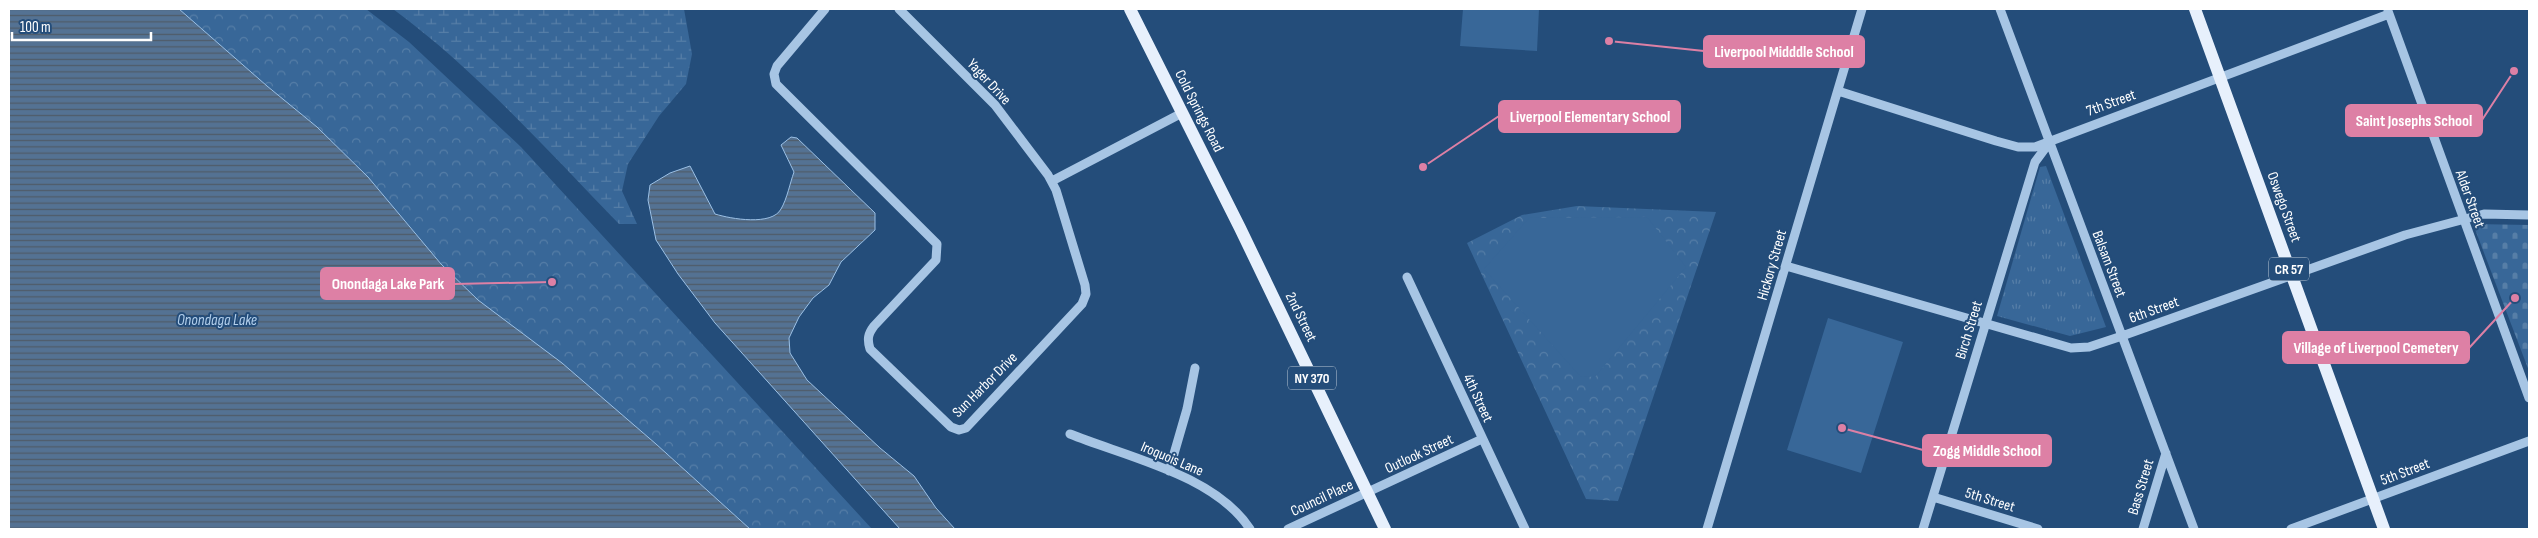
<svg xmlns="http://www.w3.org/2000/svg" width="2538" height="538" font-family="'Sofia Sans Condensed',sans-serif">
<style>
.grass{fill:url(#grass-tufts)}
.wetland{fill:url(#wetland-marsh)}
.cemetery{fill:url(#cemetery-stones)}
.park{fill:url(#park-crowns)}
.pitch{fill:#386798}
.water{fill:url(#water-rules);stroke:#9bc0e5}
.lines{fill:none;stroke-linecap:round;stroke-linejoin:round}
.minor{stroke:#a7c5e4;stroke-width:9}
.major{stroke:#e7f0fc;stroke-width:12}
.labels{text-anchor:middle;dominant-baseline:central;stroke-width:4;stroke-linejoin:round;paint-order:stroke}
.shield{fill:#244d7a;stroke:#bdcad7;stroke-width:1}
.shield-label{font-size:14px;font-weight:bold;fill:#fff}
.street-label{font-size:15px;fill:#fff;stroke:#244d7a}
.water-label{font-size:16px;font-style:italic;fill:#b2cfec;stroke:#244d7a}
.leader{fill:none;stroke:#dd80a5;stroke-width:2}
.callout-dot{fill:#dd80a5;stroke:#244d7a;stroke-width:2}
.callout{fill:#dd80a5;stroke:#dd80a5;stroke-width:2}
.callout-label{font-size:16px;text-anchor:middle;font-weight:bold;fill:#fff}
</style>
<defs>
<pattern id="grass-tufts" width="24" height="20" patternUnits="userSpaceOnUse" patternTransform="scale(1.25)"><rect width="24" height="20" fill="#386798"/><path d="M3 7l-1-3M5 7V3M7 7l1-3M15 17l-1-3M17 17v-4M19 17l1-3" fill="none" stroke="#567ea7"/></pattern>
<pattern id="wetland-marsh" width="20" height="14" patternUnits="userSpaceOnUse" patternTransform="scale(1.25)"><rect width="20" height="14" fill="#386798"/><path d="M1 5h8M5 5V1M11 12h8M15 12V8" fill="none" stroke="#567ea7"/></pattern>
<pattern id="cemetery-stones" width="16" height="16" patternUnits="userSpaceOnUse" patternTransform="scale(1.25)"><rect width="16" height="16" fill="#386798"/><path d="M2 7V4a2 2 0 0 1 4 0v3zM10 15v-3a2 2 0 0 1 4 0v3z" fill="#567ea7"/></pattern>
<pattern id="park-crowns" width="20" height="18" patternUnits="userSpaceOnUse" patternTransform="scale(1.25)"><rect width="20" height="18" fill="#386798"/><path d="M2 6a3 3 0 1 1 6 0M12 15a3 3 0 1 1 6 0" fill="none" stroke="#567ea7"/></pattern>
<pattern id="water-rules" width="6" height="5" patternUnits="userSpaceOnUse" patternTransform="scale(1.25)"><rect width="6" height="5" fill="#547293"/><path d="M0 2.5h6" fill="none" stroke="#4f5b68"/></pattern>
</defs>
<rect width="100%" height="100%" fill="#244d7a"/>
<path class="grass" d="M2046,166L2106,327L2070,336L1997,316L2040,167Z"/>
<path class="wetland" d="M393,9H684L692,54L686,84L659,116L628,164L622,191L637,224H619C547,150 477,71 393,9Z"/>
<path class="cemetery" d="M2473,224L2529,225V371Z"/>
<path class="park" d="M179,9H366L409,42L521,147L872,529H750L656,444L478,300L441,264L368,177L317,127L267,86Z
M1577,206L1716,212L1618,501L1586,499L1467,243L1522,215Z"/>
<path class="pitch" d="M1463,9H1539L1537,51L1460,46Z
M1647,217L1686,267L1595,377L1580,376L1484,269L1529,218Z
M1828,318L1903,342L1861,473L1787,450Z"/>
<path class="water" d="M9,9H179L267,86L317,127L368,177L441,264L478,300L562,363L656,444L750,529H9Z
M791,137L797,138L875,213V230L841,262L829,285L813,298L799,317L789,338L790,353L807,380L880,448L914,476L936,508L955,529H900L715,323L678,274L656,240L648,200L650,185L670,173L690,166L715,214C731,219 772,226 781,209C787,199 790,183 794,172L781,145Z"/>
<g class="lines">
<path class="minor" d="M825,9L777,66L774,74L776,84L937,244L936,260L874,326C868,334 867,339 870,349L951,427L959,430L966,428L1082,304L1086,294L1085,285L1056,190L1048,175L995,105L899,9
M2000,9L2194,529
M2388,11L2529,398
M1838,91L1996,141L2018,147H2035L2389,14
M1052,181L1182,113
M1786,266L2071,348L2089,347L2122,336L2405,235L2484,214L2529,215
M1407,277L1525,529
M1070,434C1127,457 1215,475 1250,529
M1169,471L1187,409L1195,368
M1933,497L2038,529
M1288,529L1482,439
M1707,529L1862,9
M1923,529L2035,162L2049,143
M2143,529L2166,453
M2291,529L2529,441"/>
<path class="major" d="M1130,9L1240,228L1385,529
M2195,9L2384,529"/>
</g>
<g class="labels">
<g class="shield">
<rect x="2269" y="257.5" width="40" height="23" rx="4"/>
<rect x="1288" y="366.5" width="48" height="23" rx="4"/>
</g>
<g class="shield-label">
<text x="2289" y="269">CR 57</text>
<text x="1312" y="378">NY 370</text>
</g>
<g class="street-label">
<text transform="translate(989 82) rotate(47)">Yager Drive</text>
<text transform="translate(2111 103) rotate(-20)">7th Street</text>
<text transform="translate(1199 111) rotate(63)">Cold Springs Road</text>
<text transform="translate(2470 199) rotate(70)">Alder Street</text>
<text transform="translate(2284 207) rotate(70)">Oswego Street</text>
<text transform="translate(2109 264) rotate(69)">Balsam Street</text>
<text transform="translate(1772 265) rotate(-74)">Hickory Street</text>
<text transform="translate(2154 310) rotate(-20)">6th Street</text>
<text transform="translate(1301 317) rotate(64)">2nd Street</text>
<text transform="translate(1969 330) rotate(-73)">Birch Street</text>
<text transform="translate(985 385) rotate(-45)">Sun Harbor Drive</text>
<text transform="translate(1478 398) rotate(65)">4th Street</text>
<text transform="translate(1419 454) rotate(-25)">Outlook Street</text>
<text transform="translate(1172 459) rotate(23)">Iroquois Lane</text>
<text transform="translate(2405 472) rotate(-21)">5th Street</text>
<text transform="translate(2141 487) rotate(-73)">Bass Street</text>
<text transform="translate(1322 498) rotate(-25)">Council Place</text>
<text transform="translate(1990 500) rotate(17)">5th Street</text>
</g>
<g class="water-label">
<text x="217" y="320">Onondaga Lake</text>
</g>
</g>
<path class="leader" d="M1609 41L1704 51M1423 167L1499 116M2514 71L2482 120M552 282L454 284M2515 298L2469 348M1842 428L1923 450"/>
<g class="callout-dot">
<circle cx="1609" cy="41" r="5"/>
<circle cx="1423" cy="167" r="5"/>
<circle cx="2514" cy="71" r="5"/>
<circle cx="552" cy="282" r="5"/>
<circle cx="2515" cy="298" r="5"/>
<circle cx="1842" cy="428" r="5"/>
</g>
<g class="callout">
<rect x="1704" y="36" width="160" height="31" rx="5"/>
<rect x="1499" y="101" width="181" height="31" rx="5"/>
<rect x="2346" y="105" width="136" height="31" rx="5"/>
<rect x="321" y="268" width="133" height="31" rx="5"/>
<rect x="2283" y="332" width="186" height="31" rx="5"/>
<rect x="1923" y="435" width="128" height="31" rx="5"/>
</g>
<g class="callout-label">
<text x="1784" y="57">Liverpool Midddle School</text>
<text x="1590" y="122">Liverpool Elementary School</text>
<text x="2414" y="126">Saint Josephs School</text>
<text x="388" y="289">Onondaga Lake Park</text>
<text x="2376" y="353">Village of Liverpool Cemetery</text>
<text x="1987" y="456">Zogg Middle School</text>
</g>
<rect width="2538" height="538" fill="none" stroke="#ffffff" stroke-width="20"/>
<path d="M12 32v8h139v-8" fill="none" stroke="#ffffff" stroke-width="2.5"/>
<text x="20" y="32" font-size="15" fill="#ffffff" stroke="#244d7a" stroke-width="4" paint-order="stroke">100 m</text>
</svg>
